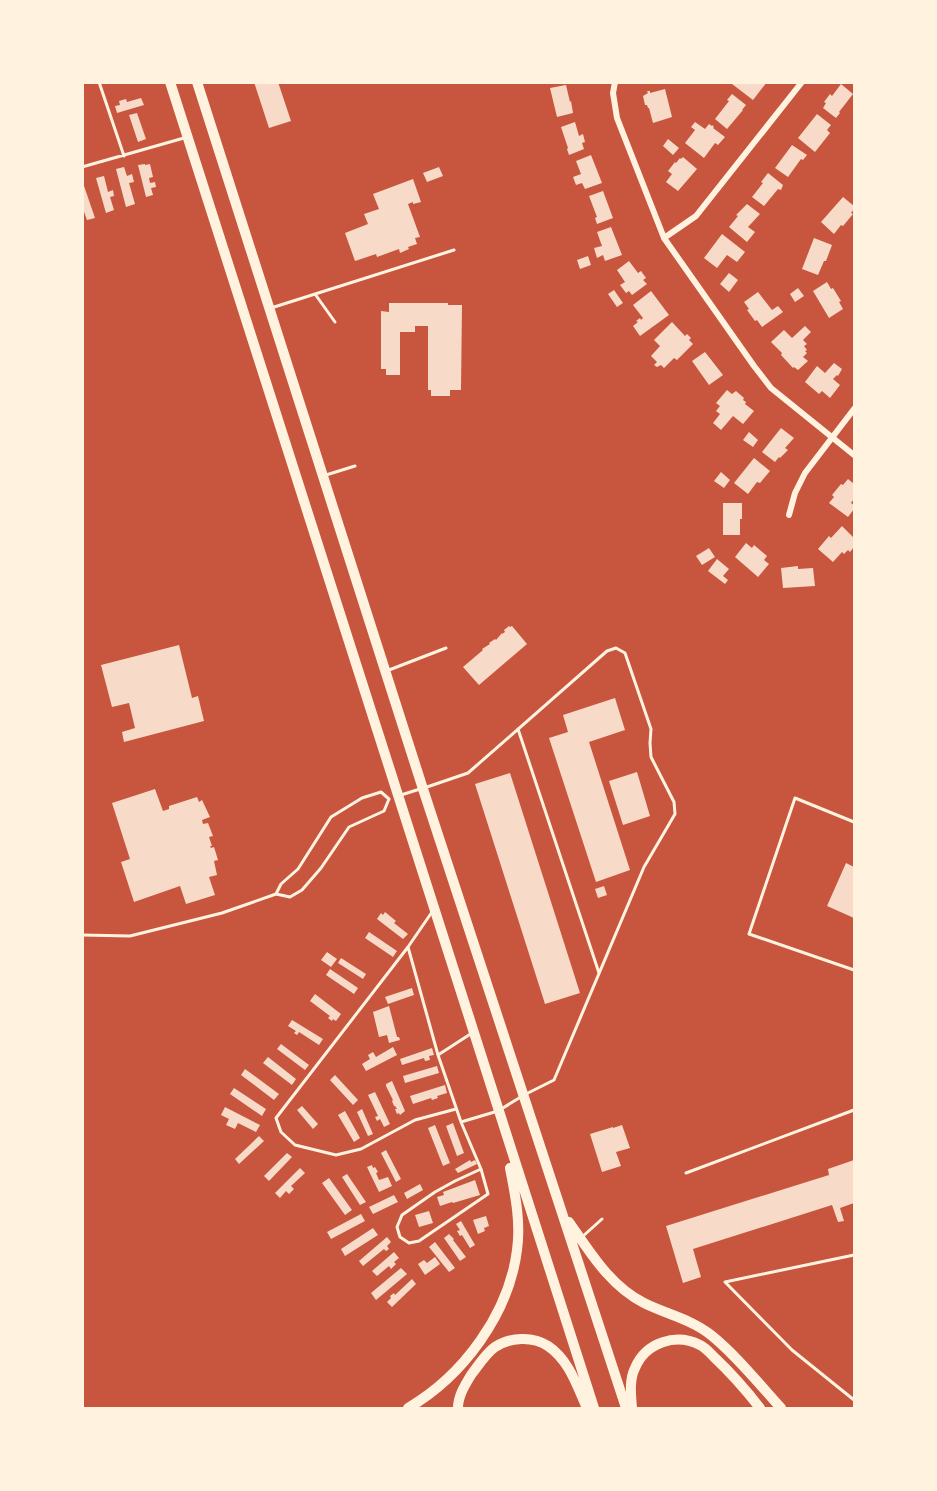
<svg xmlns="http://www.w3.org/2000/svg" width="937" height="1491" font-family="Mulish,sans-serif">
<style>
.building{fill:#f7dbc8}
.lines{fill:none;stroke-linecap:round;stroke-linejoin:round}
.service{stroke:#fff3e0;stroke-width:3}
.minor{stroke:#fff3e0;stroke-width:6}
.primary{stroke:#fff3e0;stroke-width:10}
</style>
<rect width="100%" height="100%" fill="#c8553d"/>
<path class="building" d="M254,82H278L291,121L269,128Z
M734,82L743,83L767,82L753,100L732,84Z
M841,84L853,94L839,112L840,113L836,118L823,108L826,103L824,102L830,94L832,96Z
M566,85L570,102L571,101L573,113L557,117L550,88Z
M665,89L672,117L653,123L649,108H648L647,105H645L643,96L648,93L647,91H650V93Z
M732,94L746,105L742,110H743L727,129L715,119L729,101L727,100Z
M141,98L144,105L117,113L115,106L120,105L119,101L126,99L127,102Z
M137,113L146,139L138,142L129,115Z
M817,114L831,125L827,130L830,133L815,152L798,138Z
M575,122L579,136L583,134L585,142L582,143L584,149L569,155L567,149L568,148L561,127Z
M695,122L705,129L709,124L712,126V125L714,127L713,128L725,137L718,145L715,143L704,158L685,143L695,130L691,127Z
M668,139L679,148L673,155L663,146Z
M792,145L807,155L803,160L801,159L788,177L775,168Z
M591,155L602,183L585,189L582,183L576,185L573,177L581,174L576,161Z
M683,157L697,169L678,191L666,182L672,174L668,171L675,162L676,163L680,158L681,159Z
M145,164V165L150,164L153,177L149,178L150,183L155,182L156,187L151,188L153,195L146,197L138,165Z
M124,167L127,176L132,174L134,182L129,183L135,204L126,207L116,169Z
M439,167L443,176L427,182L423,173Z
M768,173L783,185L781,190L778,189L764,206L752,197L763,183L761,182Z
M104,176L108,192L113,190L114,196L110,197L114,210L106,213L96,178Z
M413,179L421,202L413,204V202L408,204L420,237L415,238L417,244L408,247L409,249L400,253L399,249L377,257L376,254L355,261L345,233L368,224L364,214L379,209L373,194Z
M82,180L95,218L87,220L82,206Z
M603,191L613,218L597,224L595,218L597,217L589,196Z
M843,197L854,206V209L851,213L853,214L843,226L841,225L834,234L821,222Z
M747,204L760,214L748,227L755,232L747,242L729,227L738,216L736,215Z
M611,227L622,255L605,261L603,255L597,258L594,248L602,246L597,232Z
M722,234L745,252L737,262L727,255L717,268L704,258Z
M814,238L832,245L826,261H824L818,275L802,269Z
M588,256L591,265L580,269L577,260Z
M629,261L638,273L641,271L646,278L643,280L647,284L632,295L629,291L626,293L620,285L625,282L617,270Z
M729,273L738,280L729,292L720,284Z
M827,282L831,289L833,288L841,301L839,302L843,309L829,318L813,291Z
M798,288L804,296L795,302L790,294Z
M614,290L623,303L617,307L608,294Z
M651,291L669,315L640,336L633,326L638,322L636,321L640,318L641,320L643,318L633,305Z
M758,292L772,310L778,306L783,312L762,327L757,320L755,321L747,310L749,309L744,302Z
M389,303H448V305H462L461,390H450V396H431V390H428V326H415V332H400V375H386V369H381V311L389,312Z
M672,322L685,336L687,334L691,338L689,340L693,344L677,360L674,358L664,368L661,365L657,367L654,365L657,362L651,356L660,346L654,340Z
M805,326L811,332L803,340L807,344L804,346L807,350L805,351L807,353L803,357L808,361L798,370L794,367L793,368L781,355L782,353L771,342L784,330L792,338Z
M705,352L723,375L709,385L692,361Z
M834,363L842,369L838,376L837,375L833,379L840,385L830,398L822,391L819,394L805,382L817,366L825,373Z
M727,390L732,394L736,391L744,398L743,400L746,402L745,404L754,411L743,424L733,416L721,430L713,423L720,414L716,411L720,406L716,403Z
M781,428L794,438L785,448L788,450L780,458L779,457L775,462L762,452Z
M749,432L758,440L753,447L743,440Z
M754,458L770,471L760,483L757,482L748,494L734,483Z
M721,472L730,480L724,488L714,481Z
M848,479L854,484V499L851,503L854,505V509L848,517L829,503L834,497L832,495L841,484L843,485Z
M723,503H742V519H740V535H723Z
M842,526L854,538V547L850,552L848,550L844,554L842,552L833,562L818,549L829,536L831,538Z
M746,543L752,548L754,545L767,556L764,560L769,564L758,577L735,557Z
M709,548L715,557L702,565L696,556Z
M717,559L729,569L723,576L728,580L725,584L708,571Z
M798,566V569L813,568L815,586L783,588L781,568Z
M509,626L510,627L512,626L527,644L479,685L463,667L483,650L482,649L490,644L489,643L495,639L496,640L502,633V634L505,632L504,630Z
M179,645L192,698L198,696L204,721L124,742L122,732L135,728L129,703L112,707L101,665Z
M615,698L625,730L589,742L630,870L596,882L549,738L568,732L563,715Z
M637,772L650,816L623,825L609,781Z
M510,773L580,993L545,1004L475,784Z
M155,789L163,811L169,809V806L197,797L199,802L202,800L210,817L202,820L203,824L208,823L213,836L209,837L212,846H210L211,848L214,847L218,860L214,861L217,875L209,877L215,895L186,904L180,886L134,902L121,862L130,859L112,803Z
M846,863L854,867V918L827,906Z
M604,886L607,895L598,898L595,889Z
M385,912L396,921L394,923L408,934L403,939L377,919L381,913L383,915Z
M369,932L397,951L393,957L365,938Z
M327,952L337,959L331,967L321,960Z
M341,958L366,974L363,979L338,963Z
M330,969L358,988L354,994L326,975Z
M412,988L414,995L388,1004L385,997Z
M315,994L341,1014L336,1021L333,1019L332,1021L328,1018L330,1016L310,1001Z
M389,1006L397,1037H399L400,1040L389,1043L387,1035L379,1037L373,1012Z
M292,1020L323,1039L319,1045L299,1032L297,1035L294,1033L296,1031L288,1026Z
M281,1044L309,1065L305,1070L277,1049Z
M393,1047L397,1055L366,1071L362,1064L370,1059L368,1055L373,1052L376,1057Z
M432,1048L434,1055L429,1056L430,1060L425,1061L424,1058L402,1065L400,1059Z
M268,1057L296,1079L292,1085L263,1063Z
M437,1066L439,1073L405,1083L403,1076Z
M245,1069L279,1094L274,1100L241,1075Z
M335,1075L358,1100L353,1105L330,1080Z
M392,1081L405,1111L400,1115L399,1113L397,1114L395,1109H397L395,1106H394L392,1101L393,1100L386,1086V1084Z
M445,1085L447,1093L437,1096L438,1098L432,1100L431,1098L413,1104L410,1096Z
M234,1088L266,1109L262,1116L230,1094Z
M375,1092L390,1124L384,1127L380,1119L377,1121L375,1117L378,1116L368,1095Z
M302,1106L318,1124L313,1129L297,1110Z
M225,1107L260,1125L256,1132L238,1123L235,1129L226,1125L229,1119L221,1115Z
M362,1109L373,1134L368,1136L357,1112Z
M345,1111L360,1138L354,1142L338,1115Z
M453,1123L464,1153L457,1156L446,1126Z
M435,1125L450,1163L443,1166L428,1128Z
M622,1125L630,1148L616,1152L621,1166L602,1172L590,1134L613,1127V1128Z
M259,1136L264,1141L239,1164L235,1159Z
M386,1150L401,1179L396,1182L381,1153Z
M287,1153L292,1157L269,1181L264,1176Z
M470,1160L471,1162L475,1160L477,1164L458,1173L455,1169Z
M854,1160V1203L840,1208L844,1221L838,1222L832,1205L693,1249L701,1277L683,1283L666,1226L829,1175L828,1169Z
M372,1165L373,1168L375,1167L378,1172L376,1173L379,1180L388,1177L392,1186L379,1192L367,1167Z
M300,1168L305,1173L291,1186L294,1189L289,1194L286,1191L280,1198L275,1193Z
M347,1174L366,1202L360,1205L342,1177Z
M329,1178L352,1210L345,1215L322,1183Z
M475,1180L480,1195L453,1203L452,1202L440,1206L437,1197L444,1195L443,1192Z
M420,1184L423,1190L407,1199L404,1193Z
M394,1195L398,1202L373,1214L369,1207Z
M429,1211L433,1223L419,1227L415,1215Z
M361,1214L365,1221L331,1239L327,1232Z
M486,1216L489,1226L484,1228L485,1231L478,1234L473,1220Z
M461,1221L475,1245L470,1248L462,1235L460,1236L457,1231L460,1230L456,1224Z
M373,1228L378,1235L345,1256L341,1249Z
M449,1234L454,1239L453,1240L466,1257L460,1261L444,1238Z
M387,1237L391,1242L387,1246L389,1249L386,1251L384,1249L363,1266L359,1261Z
M435,1242L455,1268L449,1272L429,1247Z
M394,1252L399,1258L394,1262L396,1264L391,1269L389,1266L377,1276L372,1271Z
M435,1257L440,1264L425,1275L418,1264L424,1260L427,1263Z
M401,1268L407,1274L376,1300L371,1293Z
M412,1279L416,1284L392,1307L387,1302L391,1298L390,1296L394,1293L395,1295Z"/>
<g class="lines">
<path class="service" d="M99,82L124,156
M82,167L184,138
M315,294L335,322
M271,308L454,250
M326,475L355,466
M389,670L446,648
M518,729L599,973
M427,787L468,773L607,651L616,648L625,653L651,729L650,743L651,757L674,802L675,814L644,867L554,1080L524,1095L498,1111L461,1122
M401,795L420,789
M854,822L795,798L749,934L854,970
M276,894L281,884L298,869L331,817L362,798L381,792L389,799
M432,912L408,947L276,1118L281,1132L295,1145L336,1155L361,1149L415,1120L456,1109
M82,935L130,936L222,913L276,894L290,897L302,890L321,868L349,827L384,811L389,799
M408,947L438,1055L461,1122L481,1169L488,1194L419,1241L409,1243L400,1237L397,1227L402,1215L435,1192L455,1181L481,1169
M438,1055L472,1033
M686,1173L854,1110
M582,1237L602,1219
M725,1282L792,1350L854,1400
M725,1282L854,1255"/>
<path class="minor" d="M615,82L613,93L617,118L664,238L754,366L771,388L854,455
M664,238L696,216L802,82
M789,515L795,493L805,473L854,409"/>
<path class="primary" d="M170,82L594,1408
M197,82L423,789L626,1408
M569,1222C590,1252 610,1286 644,1303C666,1314 691,1319 711,1335C737,1356 759,1384 781,1408
M408,1408C463,1376 509,1314 517,1250C521,1222 515,1194 510,1168
M458,1408C458,1396 465,1385 471,1375C478,1366 486,1353 495,1347C510,1337 533,1336 548,1346C569,1360 577,1386 587,1408
M632,1408C631,1395 629,1380 635,1368C646,1342 676,1333 700,1345C706,1348 710,1353 714,1357C731,1373 746,1390 760,1408"/>
</g>
<rect width="937" height="1491" fill="none" stroke="#fff3e0" stroke-width="168"/>
</svg>
